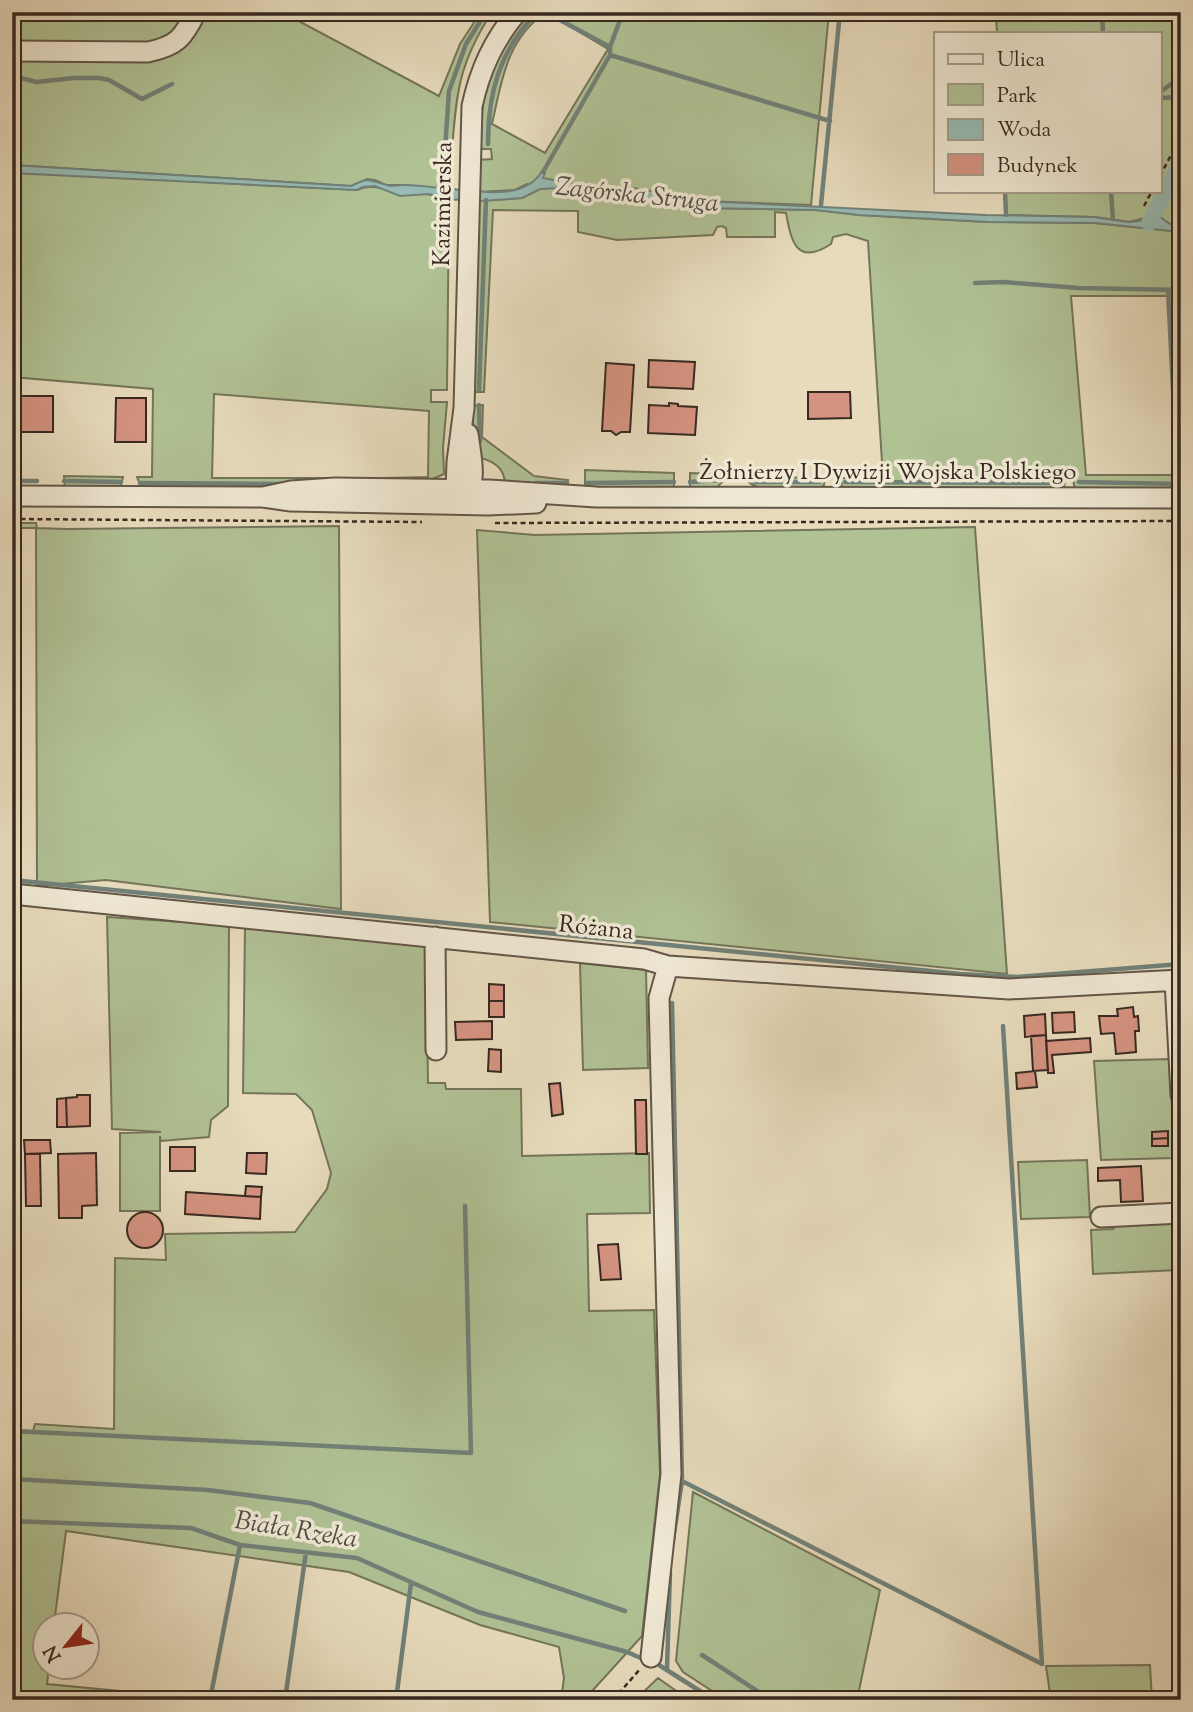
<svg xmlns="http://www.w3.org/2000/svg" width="1193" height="1712" font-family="'Sorts Mill Goudy',serif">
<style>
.green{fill:#b0c194;stroke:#74755a;stroke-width:2}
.water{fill:#97bbb4;stroke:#718179;stroke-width:2}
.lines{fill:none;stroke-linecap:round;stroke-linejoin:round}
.stream{stroke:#718179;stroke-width:4.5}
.canal{stroke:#97bbb4;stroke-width:16}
.building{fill:#d59381;stroke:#372921;stroke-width:2}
.minor-casing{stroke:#635648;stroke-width:23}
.path{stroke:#372921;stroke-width:2.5;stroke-dasharray:5 3.5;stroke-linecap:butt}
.minor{stroke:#efe8d3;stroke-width:19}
.labels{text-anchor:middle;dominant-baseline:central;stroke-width:7;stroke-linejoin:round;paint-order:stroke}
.street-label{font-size:24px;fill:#372921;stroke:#efe8d3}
.water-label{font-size:26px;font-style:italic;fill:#4f4e46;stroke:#efe8d3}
</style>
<rect width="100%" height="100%" fill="#e7dbbc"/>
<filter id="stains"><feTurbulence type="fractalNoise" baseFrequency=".00286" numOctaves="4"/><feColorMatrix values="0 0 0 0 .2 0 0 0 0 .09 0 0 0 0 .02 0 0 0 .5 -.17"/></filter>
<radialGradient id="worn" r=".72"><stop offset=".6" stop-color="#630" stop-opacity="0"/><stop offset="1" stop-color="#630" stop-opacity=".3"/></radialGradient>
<path class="green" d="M12,12H282L439,96L460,44L481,12H492C459,63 456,93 452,152C452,166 449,177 449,189L404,185H386L375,180L367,179L351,186L12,165Z
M528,12H546C506,40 502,80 492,124L545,153L608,49L546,12H829L811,205L702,201L624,187L615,188L527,184L515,190L479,192L478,160L492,159L491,149H481L478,146L485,88L495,60Z
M996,12H1181V226L1170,224L1157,215L1129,222L1094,217L1006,215L1005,191H1160V33H997Z
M12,172L357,190C373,182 388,192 405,194C412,194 420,193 427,194C435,195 441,199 449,199L447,390H431V402H447L443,448L444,474L428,481H383L384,478L428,477L429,411L214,394L212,478H365L364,481L258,489H142L137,477H152L153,389L12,377Z
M561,187L585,194L634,196L700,208L816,210L859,215L988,222L1095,223L1181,232V296H1071L1086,475H1180V490L1075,489L1072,475H1066L1064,488L843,490L840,478H883L868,241L846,234L833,237L831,244C796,267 791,240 786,213L775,212V237H727L726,228L722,226L717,227L713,235L617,240L578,232V211L493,210L484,392H472L479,201L522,198L540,189Z
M483,405L482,437L534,476L568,480L567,485H505C505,467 493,461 478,457L471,412L472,406Z
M585,470L674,473V486L670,490L595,489L585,485Z
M690,473L717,474L722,478V482L716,489L692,488L690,486Z
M64,476L123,477L120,489L65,488Z
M745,477L825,478L824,485L817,489C799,489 753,496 745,477Z
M12,523H36L37,528L66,529L339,526L341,909L106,880L37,886L36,528H12Z
M975,527L1007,974L490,922L477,530L535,535Z
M107,917L229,925L228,1106L211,1120L209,1137L161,1141L160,1136V1211H120V1133L161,1132L112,1129Z
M245,926L426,947L428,1083H445L446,1089H521L522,1156L649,1153L650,1213L587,1214L589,1311L654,1310L660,1474L642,1636L584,1700H561L564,1678L559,1647L480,1625L349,1572L66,1531L54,1624H46V1666L49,1667L47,1684L141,1693L145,1700H12V1430L33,1431L35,1424L114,1429L115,1258L166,1260L165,1234L295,1232L327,1189L331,1173L312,1110L296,1094L243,1093Z
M580,963L646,970L648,1068L583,1070Z
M1170,1059L1174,1158L1101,1160L1094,1061Z
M1087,1160L1090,1217L1021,1219L1018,1162Z
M1176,1221L1178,1270L1093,1274L1091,1230L1113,1229L1119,1223Z
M693,1492L880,1590L857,1700H726L683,1672L676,1661Z
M1150,1665L1152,1700H1051L1046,1666Z
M658,1678L689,1700H635Z"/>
<path class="water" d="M12,165L351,186C372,176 368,181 387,185C392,187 398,185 403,185C416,185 429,187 441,188C472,190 524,203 542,171L545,173L543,178L596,188H634L702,201L986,215L1094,217L1129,222L1140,221L1149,215H1157L1170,224L1181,226V232L1095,223L988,222L859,215L816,210L700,208L634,196L585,194L561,188L540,189L522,198L481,201L443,199L429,194L400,196L375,186L363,187L357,190L12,173Z"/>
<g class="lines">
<path class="stream" d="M545,12L610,47L623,12
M1102,12L1103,33
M610,55L830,121
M12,76L37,82L74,78H99L109,80L142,99L172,84
M1160,92L1181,77
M1160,98L1181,97
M488,144C488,93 500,48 538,12
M543,172L610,55V47
M440,188L443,178L449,91L466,44L486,12
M1005,191L1006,215
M1111,191L1113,219
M821,205L840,12
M975,283L1004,282L1078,288L1181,290
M1168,290L1177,468
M479,390L486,200
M479,405L480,441
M12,481H37
M64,481L121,482
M690,482L719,480
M751,482H820
M845,482L1059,483
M1079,482L1178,484
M140,483L285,484
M536,483H567
M587,483L674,482
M12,880L961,974L1017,977L1181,964
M672,1003L682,1481L673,1540
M12,1431L471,1453L465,1206
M12,1479L208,1490L310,1503L625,1611
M682,1481L1042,1664L1003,1026
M12,1521L191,1528L240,1545L357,1558L478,1612L627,1652L643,1659
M702,1655L771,1700
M659,1665L714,1700
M667,1669L670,1573
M210,1700L240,1545
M285,1700L306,1552
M396,1700L411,1583"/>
<path class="canal" d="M1149,223L1181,162"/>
</g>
<path class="building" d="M649,360L695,362L693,389L648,387Z
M606,363L634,365L630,432H621L616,435L611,431H602Z
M808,392H850L851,418L808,419Z
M12,396H53V432H12Z
M116,398H146V442H115Z
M669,403L678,404V406L697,407L695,435L648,433L649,405L669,406Z
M489,984L504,985V1001H489Z
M489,1001H504V1017H489Z
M1133,1007L1134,1017L1138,1016L1139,1031H1135L1136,1052L1116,1054L1114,1033L1101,1034L1099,1016H1118L1117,1009Z
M1074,1012L1075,1032L1053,1033L1052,1013Z
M1045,1014L1046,1035L1025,1037L1024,1016Z
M492,1021V1039L456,1040L455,1022Z
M1046,1035L1048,1070L1033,1071L1031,1036Z
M1090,1038L1091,1052L1052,1055L1054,1073H1048L1046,1041Z
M489,1049L501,1050V1072L488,1071Z
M1035,1071L1037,1087L1017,1089L1016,1073Z
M560,1083L563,1114L552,1116L549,1084Z
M77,1095H90V1126L67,1127L66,1098L77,1097Z
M66,1098L67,1127H57V1099Z
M635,1100H646L647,1154H636Z
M1168,1131V1138L1152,1139V1132Z
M1168,1138V1146H1152V1139Z
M24,1140H50L51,1153L25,1154Z
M170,1147H195V1171H170Z
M96,1153L97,1205L82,1206V1218H59L58,1154Z
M247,1153H267L266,1174L246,1173Z
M25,1154H40L41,1206H26Z
M1141,1166L1143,1201L1121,1202L1120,1180L1098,1181V1168Z
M246,1186L262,1187L261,1197L245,1196Z
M186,1192L261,1197L260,1219L185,1214Z
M127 1230a18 18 0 1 1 36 0a18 18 0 1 1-36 0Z
M618,1244L621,1279L601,1280L598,1245Z"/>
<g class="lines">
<defs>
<path id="minor" d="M12,51L148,52C177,46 183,38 196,12
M12,496L263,497L291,501L488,505L536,503
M263,497L291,491L335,488L489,490L596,497L1181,498
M461,500L456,489L457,462L464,408L472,106C480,70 493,41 517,12
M466,500C477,480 471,456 468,434
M12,894L644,959L668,966L1009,989L1181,980
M435,937L436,1050
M1175,980L1181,1095
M1101,1217L1181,1213
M651,1657L671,1474L659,998L668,966"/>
</defs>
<use href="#minor" class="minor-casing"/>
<path class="path" d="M1160,176L1181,136
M1144,206L1152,191
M12,519L422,522
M495,523L1181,521
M613,1700L641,1668"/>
<use href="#minor" class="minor"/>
</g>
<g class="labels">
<g class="street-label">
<text transform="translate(444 204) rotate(-89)">Kazimierska</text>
<text x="888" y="473">Żołnierzy I Dywizji Wojska Polskiego</text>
<text transform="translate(596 929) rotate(6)">Różana</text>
</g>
<g class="water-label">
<text transform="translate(637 196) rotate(6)">Zagórska Struga</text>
<text transform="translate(296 1531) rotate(9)">Biała Rzeka</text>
</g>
</g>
<rect width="1193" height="1712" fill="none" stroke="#e7dbbc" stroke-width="42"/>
<rect x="14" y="14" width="1165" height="1684" fill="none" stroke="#372921" stroke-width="3.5"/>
<rect x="21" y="21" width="1151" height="1670" fill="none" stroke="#372921" stroke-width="2"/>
<rect x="934" y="32" width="228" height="161" fill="#efe8d3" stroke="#a59c8c" stroke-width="2"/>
<rect x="948" y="54" width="35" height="10" fill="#efe8d3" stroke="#a59c8c" stroke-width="2"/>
<text x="997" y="66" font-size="21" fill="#372921">Ulica</text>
<rect x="948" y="84" width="35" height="21" fill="#b0c194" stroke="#a59c8c" stroke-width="2"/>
<text x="997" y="102" font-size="21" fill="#372921">Park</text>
<rect x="948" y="119" width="35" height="21" fill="#97bbb4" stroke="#a59c8c" stroke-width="2"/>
<text x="997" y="136" font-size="21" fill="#372921">Woda</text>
<rect x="948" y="154" width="35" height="21" fill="#d59381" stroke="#a59c8c" stroke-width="2"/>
<text x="997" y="172" font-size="21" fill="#372921">Budynek</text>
<g transform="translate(66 1646) rotate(240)"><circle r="33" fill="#efe8d3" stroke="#a59c8c" stroke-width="2"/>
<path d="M0-5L12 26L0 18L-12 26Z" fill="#8f2418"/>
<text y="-10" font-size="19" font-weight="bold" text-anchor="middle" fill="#372921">N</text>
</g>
<rect width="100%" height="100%" filter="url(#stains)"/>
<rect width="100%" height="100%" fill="url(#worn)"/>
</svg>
